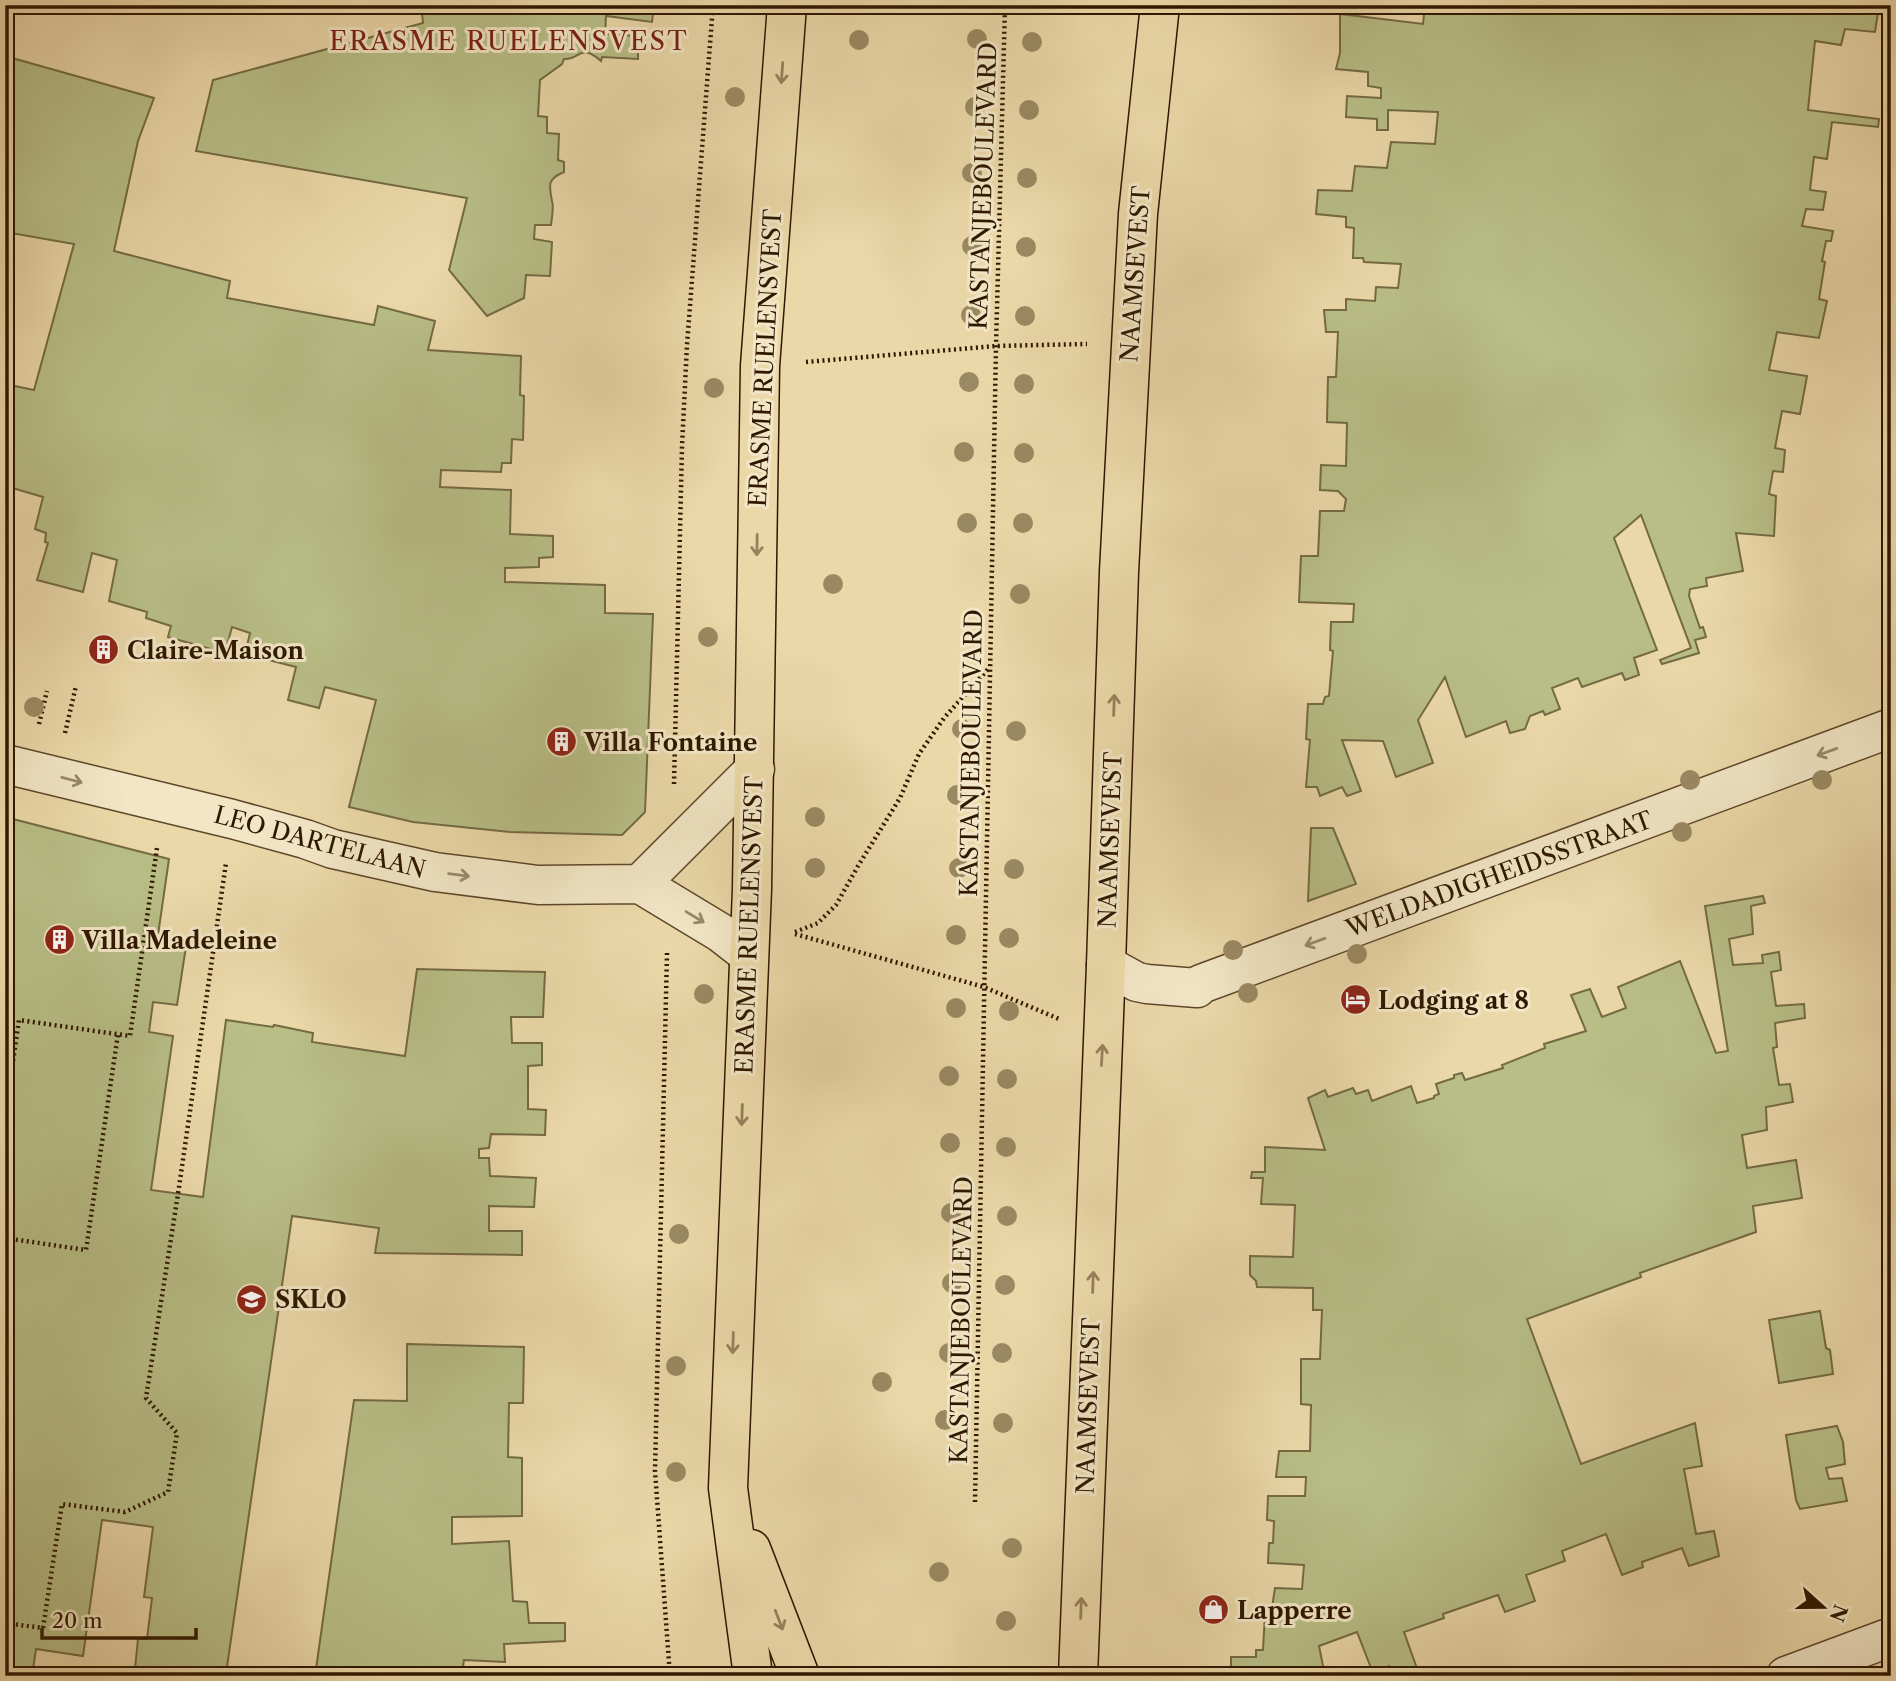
<svg xmlns="http://www.w3.org/2000/svg" width="1896" height="1681" font-family="'Libre Caslon Text',serif">
<style>
.green{fill:#b8be86;stroke:#746a43;stroke-width:2}
.lines{fill:none;stroke-linecap:round;stroke-linejoin:round}
.minor-casing{stroke:#5e472a;stroke-width:41}
.major-casing{stroke:#2f1700;stroke-width:41}
.path{stroke:#2f1700;stroke-width:4.5;stroke-dasharray:2 3.5;stroke-linecap:butt}
.minor{stroke:#f2e6c6;stroke-width:38}
.major{stroke:#ebd8a8;stroke-width:38}
.tree{fill:#9a8962}
.oneway{stroke:#96815c}
.oneway2{stroke:#9a896d}
.labels{text-anchor:middle;dominant-baseline:central;stroke-width:6;stroke-linejoin:round;paint-order:stroke}
.street-label{font-size:24px;fill:#2f1700;stroke:#f2e6c6}
.poi-label{font-size:24px;font-weight:bold;fill:#2f1700;stroke:#f2e6c6;text-anchor:start}
.neighbourhood-label{font-size:26px;letter-spacing:2px;fill:#7a1f14;stroke:#f2e6c6}
</style>
<rect width="100%" height="100%" fill="#ebd8a8"/>
<filter id="stains"><feTurbulence type="fractalNoise" baseFrequency=".00286" numOctaves="4"/><feColorMatrix values="0 0 0 0 .2 0 0 0 0 .09 0 0 0 0 .02 0 0 0 .5 -.17"/></filter>
<radialGradient id="worn" r=".72"><stop offset=".6" stop-color="#630" stop-opacity="0"/><stop offset="1" stop-color="#630" stop-opacity=".3"/></radialGradient>
<path class="green" d="M421,5H654L652,22L606,16L605,34L635,36V46H638V59L602,57L601,61C579,42 581,60 564,59L562,64L540,80L538,116L547,117V133L559,134L558,160L564,162V172C547,179 549,185 552,201C554,207 552,217 551,225H535L534,239L552,242L550,276L526,275L524,298L487,316L449,270L467,198L196,151L213,80L423,23Z
M1425,5H1848V8L1878,13L1875,32L1845,29L1841,45L1815,41L1808,110L1879,119L1878,127L1832,122L1827,159L1814,157L1810,190L1826,192L1823,210L1806,209L1802,226L1833,231L1831,241H1826L1822,261L1825,262L1819,299L1827,301L1819,338L1777,332L1769,370L1807,376L1800,414L1782,411L1775,448L1785,450L1783,472L1773,471L1769,494L1776,496L1774,536L1736,533L1743,571L1706,578L1707,586L1690,589L1689,596L1700,628L1703,627L1706,637L1695,640L1699,653L1662,664L1660,660L1691,648L1641,515L1614,538L1657,650L1634,658L1639,675L1625,680L1622,673L1582,687L1578,678L1552,688L1560,709L1545,715L1543,711L1530,716L1525,729L1510,733L1506,721L1466,737L1445,677L1418,720L1433,763L1396,777L1383,741L1342,740L1361,791L1347,796L1342,787L1320,796L1317,787H1306L1310,740L1306,739L1308,704H1323L1325,697L1329,696L1333,651L1330,650L1331,622H1353L1354,604L1299,602L1301,556H1318L1320,511H1344L1346,499L1338,491L1320,490L1321,465L1346,466L1347,423L1327,422L1328,377H1336L1338,332H1326L1324,310H1346V299L1375,301L1376,287L1398,288L1401,264L1364,262L1363,258H1353L1354,228L1346,227V217L1316,214L1318,190L1352,191L1355,166L1387,168L1391,142L1435,144L1438,112L1388,110V130H1377V119L1346,117L1347,96L1381,98V88L1368,86V72L1336,69L1340,53V14L1423,24Z
M5,56L154,98L138,141L114,251L230,281L227,298L374,325L378,306L435,321L428,350L521,356L520,395L524,396L523,440L512,439L511,463H502L501,472L441,470L440,487L511,490L510,534L553,536V557L539,558V567L505,568V582L605,585V613L653,614L645,812L622,835L510,832L413,822L349,807L376,700L325,687L319,708L288,700L296,667L245,654L250,633L232,627L225,653L168,637L171,626L146,618L147,612L109,601L117,560L92,553L83,592L37,580L48,543L45,542L46,533L35,529L43,497L9,487L5,501V384L34,390L74,244L5,232Z
M5,817L169,859L158,935L187,940L177,1005L153,1002L149,1032L173,1036L151,1190L203,1197L226,1020L273,1027L274,1025L313,1033L312,1042L405,1056L417,969L545,972L543,1017H511L512,1043H542V1065L528,1066V1109L546,1110L545,1135L491,1134L489,1148L479,1149V1158H489L490,1176L536,1178L534,1207L489,1206V1231H522V1255L375,1253L379,1228L292,1216L227,1667L135,1669L138,1639H147L152,1598L144,1597L153,1527L102,1520L83,1656L36,1649L32,1676H5Z
M1311,828H1333L1356,884L1308,901Z
M1763,896L1765,903L1751,906L1753,934L1729,939L1733,965L1763,963L1762,955L1779,952L1781,970L1771,972L1776,1006L1804,1004L1805,1018L1775,1023L1777,1047L1773,1048L1779,1085L1790,1084L1793,1102L1766,1107L1767,1130L1742,1135L1747,1168L1796,1160L1802,1198L1753,1206L1756,1232L1640,1273L1641,1277L1527,1319L1581,1464L1695,1423L1702,1466L1684,1469L1696,1534L1714,1531L1719,1556L1689,1566L1682,1548L1642,1562L1643,1567L1622,1575L1606,1534L1562,1551L1565,1561L1526,1575L1535,1601L1505,1612L1498,1595L1443,1614L1444,1618L1404,1632L1419,1674L1393,1676L1389,1666L1373,1673L1357,1632L1319,1646L1325,1676H1231V1657H1256V1650H1263L1265,1614H1271L1275,1588L1302,1589L1304,1565L1268,1563L1269,1543H1273L1274,1521L1267,1520L1268,1496H1305L1306,1477H1276L1279,1451H1310L1311,1405L1301,1404V1359H1320L1322,1310H1313V1288L1257,1287L1256,1281L1250,1275V1256L1293,1257L1295,1205L1261,1204L1263,1178H1251L1252,1172H1265V1147L1325,1150L1308,1098L1325,1090L1328,1097L1353,1088L1356,1094L1368,1090L1372,1101L1411,1086L1417,1103L1434,1098V1096L1439,1094L1436,1084L1454,1078V1075L1462,1073L1465,1080L1503,1068L1502,1065L1545,1048L1544,1044L1586,1031L1571,995L1590,989L1602,1017L1626,1008L1618,987L1680,961L1716,1053L1728,1051L1705,906Z
M1820,1311L1826,1348L1830,1350L1833,1374L1779,1383L1769,1320Z
M407,1344L524,1347L523,1403H509L508,1457L522,1458V1516L452,1517V1544L509,1541L513,1601L527,1602L529,1623H565V1641L504,1644L505,1662L464,1660L462,1673H474V1676H315L354,1400L407,1401Z
M1837,1426L1843,1442L1845,1464L1826,1468L1829,1479L1842,1478L1847,1501L1800,1509L1796,1500L1786,1435Z"/>
<g class="lines">
<defs>
<path id="minor" d="M5,764L232,819L305,839L333,849L435,872L538,885L640,884L721,933L748,954
M640,884L755,769
M1106,965L1137,982L1147,984L1197,988L1201,984L1891,728
M1786,1676L1891,1637"/>
<path id="major" d="M751,1549L800,1676
M753,1676L728,1488L752,889L760,366L787,5
M1078,1676L1106,965L1119,572L1138,214L1160,5"/>
</defs>
<use href="#minor" class="minor-casing"/>
<use href="#major" class="major-casing"/>
<path class="path" d="M163,5L182,8
M806,362L996,346L1087,344
M39,724L47,691
M65,733L76,686
M674,784L682,447L687,345L713,5
M795,932L818,923L836,905L858,866L900,798L919,754L944,718L989,668
M795,934L984,987L1059,1019
M667,953L655,1471L670,1676
M5,1115L19,1020L130,1036L157,848
M5,1238L86,1250L118,1034
M975,1502L996,346L1005,5
M5,1623L43,1628L62,1504L125,1512L168,1492L177,1433L146,1398L178,1194L226,863"/>
<use href="#minor" class="minor"/>
<use href="#major" class="major"/>
</g>
<g class="tree">
<circle cx="977" cy="39" r="10"/>
<circle cx="859" cy="40" r="10"/>
<circle cx="1032" cy="42" r="10"/>
<circle cx="735" cy="97" r="10"/>
<circle cx="975" cy="107" r="10"/>
<circle cx="1029" cy="110" r="10"/>
<circle cx="972" cy="173" r="10"/>
<circle cx="1027" cy="178" r="10"/>
<circle cx="972" cy="246" r="10"/>
<circle cx="1026" cy="247" r="10"/>
<circle cx="971" cy="315" r="10"/>
<circle cx="1025" cy="316" r="10"/>
<circle cx="969" cy="382" r="10"/>
<circle cx="1024" cy="384" r="10"/>
<circle cx="714" cy="388" r="10"/>
<circle cx="964" cy="452" r="10"/>
<circle cx="1024" cy="453" r="10"/>
<circle cx="967" cy="523" r="10"/>
<circle cx="1023" cy="523" r="10"/>
<circle cx="833" cy="584" r="10"/>
<circle cx="1020" cy="594" r="10"/>
<circle cx="708" cy="637" r="10"/>
<circle cx="34" cy="707" r="10"/>
<circle cx="962" cy="729" r="10"/>
<circle cx="1016" cy="731" r="10"/>
<circle cx="1690" cy="780" r="10"/>
<circle cx="1822" cy="780" r="10"/>
<circle cx="957" cy="795" r="10"/>
<circle cx="815" cy="817" r="10"/>
<circle cx="1682" cy="832" r="10"/>
<circle cx="815" cy="868" r="10"/>
<circle cx="959" cy="868" r="10"/>
<circle cx="1014" cy="869" r="10"/>
<circle cx="956" cy="935" r="10"/>
<circle cx="1009" cy="938" r="10"/>
<circle cx="1233" cy="950" r="10"/>
<circle cx="1357" cy="954" r="10"/>
<circle cx="1248" cy="993" r="10"/>
<circle cx="704" cy="994" r="10"/>
<circle cx="956" cy="1008" r="10"/>
<circle cx="1009" cy="1011" r="10"/>
<circle cx="949" cy="1076" r="10"/>
<circle cx="1007" cy="1079" r="10"/>
<circle cx="950" cy="1143" r="10"/>
<circle cx="1006" cy="1147" r="10"/>
<circle cx="951" cy="1213" r="10"/>
<circle cx="1007" cy="1216" r="10"/>
<circle cx="679" cy="1234" r="10"/>
<circle cx="952" cy="1283" r="10"/>
<circle cx="1005" cy="1285" r="10"/>
<circle cx="949" cy="1353" r="10"/>
<circle cx="1002" cy="1353" r="10"/>
<circle cx="676" cy="1366" r="10"/>
<circle cx="882" cy="1382" r="10"/>
<circle cx="945" cy="1420" r="10"/>
<circle cx="1003" cy="1423" r="10"/>
<circle cx="676" cy="1472" r="10"/>
<circle cx="1012" cy="1548" r="10"/>
<circle cx="939" cy="1572" r="10"/>
<circle cx="1006" cy="1621" r="10"/>
</g>
<defs><path id="oneway-shaft" d="M-6 0H5M1.5-3L5.5 0L1.5 3" fill="none" stroke-width="1.6" stroke-linecap="round" stroke-linejoin="round" transform="scale(1.75)"/></defs>
<g class="oneway">
<use href="#oneway-shaft" transform="translate(782 73) rotate(94)"/>
<use href="#oneway-shaft" transform="translate(757 545) rotate(91)"/>
<use href="#oneway-shaft" transform="translate(1114 705) rotate(-88)"/>
<use href="#oneway-shaft" transform="translate(1102 1055) rotate(-87)"/>
<use href="#oneway-shaft" transform="translate(742 1115) rotate(92)"/>
<use href="#oneway-shaft" transform="translate(1093 1282) rotate(-88)"/>
<use href="#oneway-shaft" transform="translate(733 1343) rotate(92)"/>
<use href="#oneway-shaft" transform="translate(1081 1608) rotate(-88)"/>
<use href="#oneway-shaft" transform="translate(779 1620) rotate(69)"/>
</g>
<g class="oneway2">
<use href="#oneway-shaft" transform="translate(1827 752) rotate(160)"/>
<use href="#oneway-shaft" transform="translate(72 780) rotate(15)"/>
<use href="#oneway-shaft" transform="translate(459 875) rotate(7)"/>
<use href="#oneway-shaft" transform="translate(695 917) rotate(31)"/>
<use href="#oneway-shaft" transform="translate(1315 942) rotate(160)"/>
</g>
<defs>
<symbol id="building-disc" viewBox="-11 -11 22 22"><circle r="9.5" fill="#8f2418" stroke="#f2e6c6"/><path d="M-4-6H4V6H1V3H-1V6H-4ZM-2.5-4.3h1.7v1.8h-1.7ZM.8-4.3h1.7v1.8H.8ZM-2.5-1h1.7V.8h-1.7ZM.8-1h1.7V.8H.8Z" fill="#fff"/></symbol>
<symbol id="hotel-disc" viewBox="-11 -11 22 22"><circle r="9.5" fill="#8f2418" stroke="#f2e6c6"/><path d="M-6-4.5h1.5V1H6V5H4.5V3h-9V5H-6ZM-4 0a1.8 1.8 0 1 1 3.6 0ZM.5 0V-2.5h3Q6-2.5 6 0Z" fill="#fff"/></symbol>
<symbol id="school-disc" viewBox="-11 -11 22 22"><circle r="9.5" fill="#8f2418" stroke="#f2e6c6"/><path d="M0-5L7-2L0 1L-7-2ZM-4 1L0 2.5L4 1V4Q0 6-4 4Z" fill="#fff"/></symbol>
<symbol id="shop-disc" viewBox="-11 -11 22 22"><circle r="9.5" fill="#8f2418" stroke="#f2e6c6"/><path d="M-5-2.5h2.3a2.7 3.5 0 0 1 5.4 0H5L5.5 6h-11ZM-1.5-2.5h3a1.5 2.3 0 0 0-3 0Z" fill="#fff"/></symbol>
</defs>
<g fill-rule="evenodd">
<use href="#building-disc" x="86" y="632" width="35" height="35"/>
<use href="#building-disc" x="544" y="724" width="35" height="35"/>
<use href="#building-disc" x="42" y="922" width="35" height="35"/>
<use href="#hotel-disc" x="1338" y="982" width="35" height="35"/>
<use href="#school-disc" x="234" y="1282" width="35" height="35"/>
<use href="#shop-disc" x="1196" y="1592" width="35" height="35"/>
</g>
<g class="labels">
<g class="street-label">
<text transform="translate(983 186) rotate(-88)">KASTANJEBOULEVARD</text>
<text transform="translate(1135 274) rotate(-86)">NAAMSEVEST</text>
<text transform="translate(765 358) rotate(-87)">ERASME RUELENSVEST</text>
<text transform="translate(971 753) rotate(-89)">KASTANJEBOULEVARD</text>
<text transform="translate(1110 840) rotate(-88)">NAAMSEVEST</text>
<text transform="translate(320 842) rotate(15)">LEO DARTELAAN</text>
<text transform="translate(1499 874) rotate(-20)">WELDADIGHEIDSSTRAAT</text>
<text transform="translate(749 925) rotate(-88)">ERASME RUELENSVEST</text>
<text transform="translate(961 1320) rotate(-89)">KASTANJEBOULEVARD</text>
<text transform="translate(1088 1406) rotate(-88)">NAAMSEVEST</text>
</g>
<g class="poi-label">
<text x="127" y="650">Claire-Maison</text>
<text x="584" y="742">Villa Fontaine</text>
<text x="82" y="940">Villa Madeleine</text>
<text x="1378" y="1000">Lodging at 8</text>
<text x="275" y="1299">SKLO</text>
<text x="1237" y="1610">Lapperre</text>
</g>
<g class="neighbourhood-label">
<text x="509" y="41">ERASME RUELENSVEST</text>
</g>
</g>
<rect width="1896" height="1681" fill="none" stroke="#ebd8a8" stroke-width="28"/>
<rect x="7" y="7" width="1882" height="1667" fill="none" stroke="#2f1700" stroke-width="3.5"/>
<rect x="14" y="14" width="1868" height="1653" fill="none" stroke="#2f1700" stroke-width="2"/>
<g transform="translate(1823 1607) rotate(111)" stroke="#f2e6c6" stroke-width="5" paint-order="stroke">
<path d="M0-5L12 26L0 18L-12 26Z" fill="#2f1700"/>
<text y="-10" font-size="19" font-weight="bold" text-anchor="middle" fill="#2f1700">N</text>
</g>
<path d="M42 1628v10h154v-10" fill="none" stroke="#2f1700" stroke-width="3.5"/>
<text x="52" y="1628" font-size="21" fill="#2f1700" stroke="#f2e6c6" stroke-width="5" paint-order="stroke">20 m</text>
<rect width="100%" height="100%" filter="url(#stains)"/>
<rect width="100%" height="100%" fill="url(#worn)"/>
</svg>
